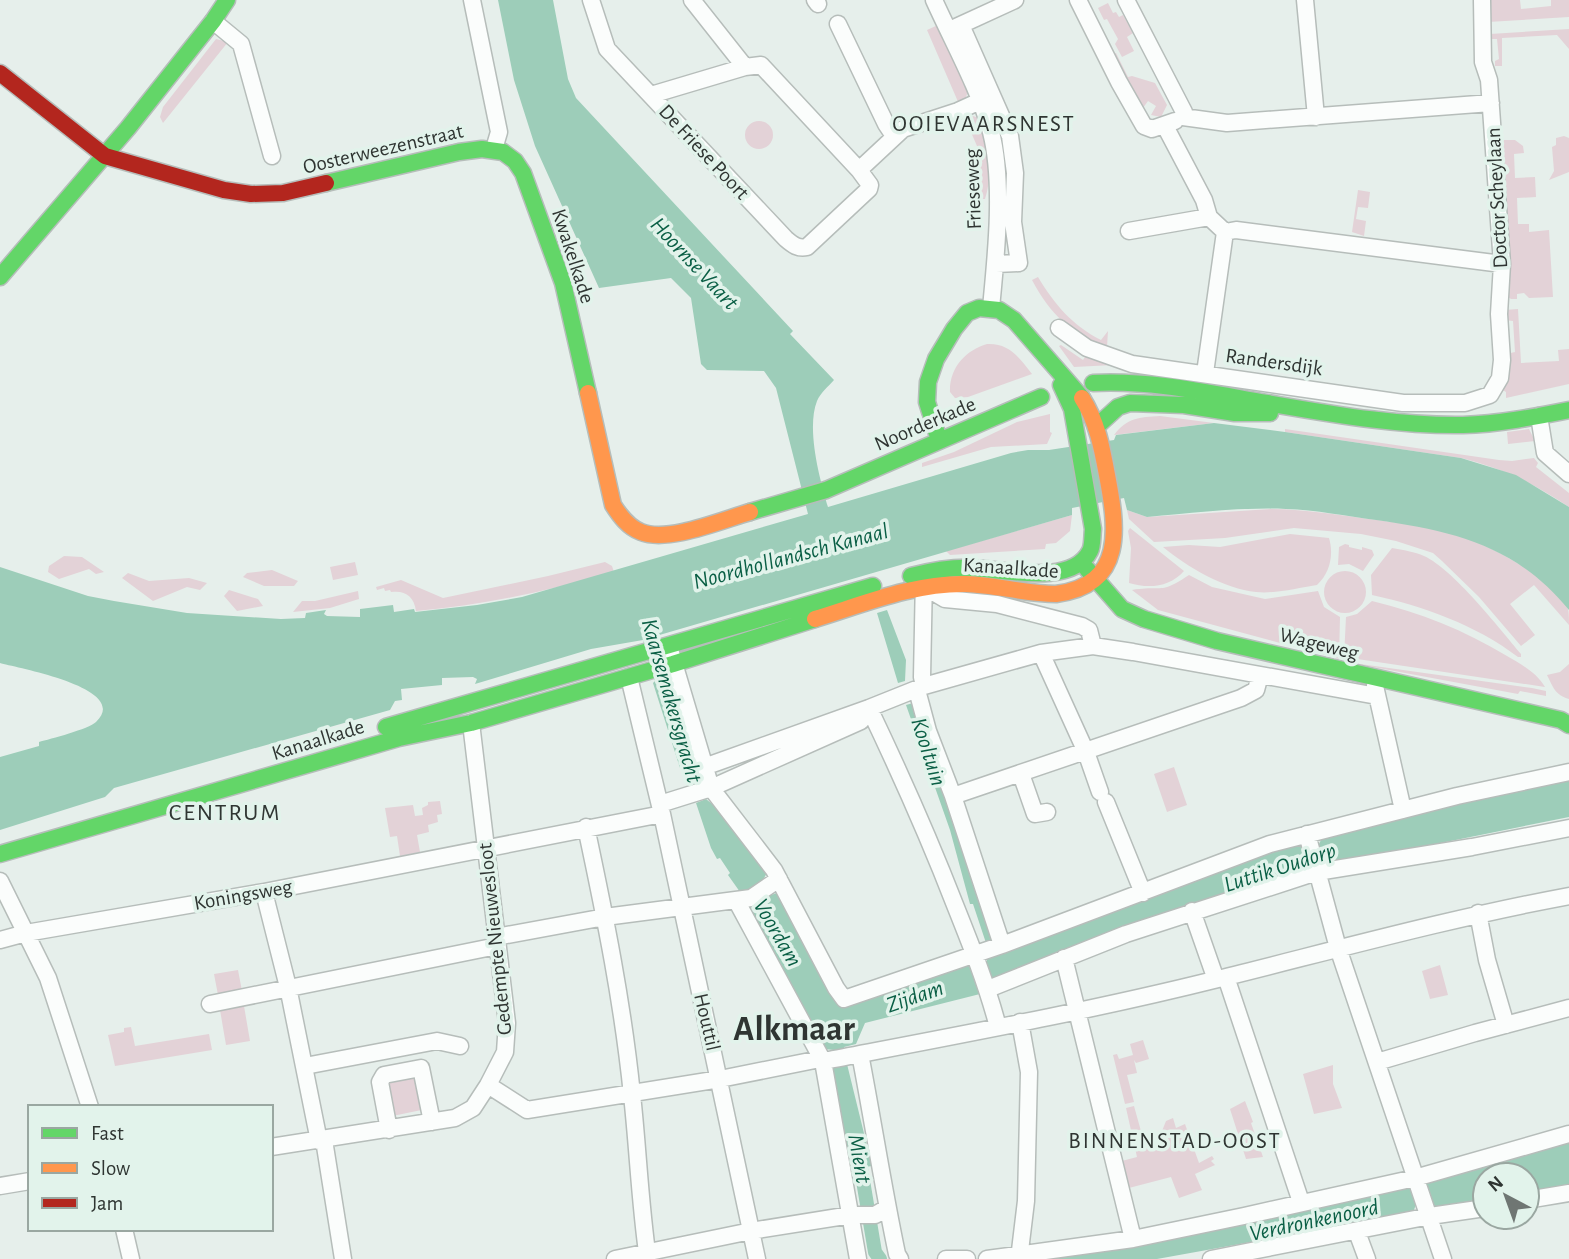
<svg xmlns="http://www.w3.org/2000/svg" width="1569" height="1259" font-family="'Alegreya Sans',sans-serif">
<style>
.green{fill:#e3d2d7}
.water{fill:#9dcdb9}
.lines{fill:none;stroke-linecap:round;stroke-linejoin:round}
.canal{stroke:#9dcdb9;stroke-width:14}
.street-casing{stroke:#b6bdba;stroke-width:19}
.fast-casing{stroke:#b6bdba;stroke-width:19}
.slow-casing{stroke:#b6bdba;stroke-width:19}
.jam-casing{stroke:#b6bdba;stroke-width:19}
.street{stroke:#fbfdfc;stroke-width:16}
.fast{stroke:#63d668;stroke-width:16}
.slow{stroke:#ff974d;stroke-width:16}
.jam{stroke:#b3261e;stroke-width:16}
.labels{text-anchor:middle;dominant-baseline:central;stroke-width:7;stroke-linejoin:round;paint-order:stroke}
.street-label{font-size:21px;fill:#2f3532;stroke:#e2f3eb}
.neighbourhood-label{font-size:23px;letter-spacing:2px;fill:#2f3532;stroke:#e2f3eb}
.water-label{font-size:23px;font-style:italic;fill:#0a5f45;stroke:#e2f3eb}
.quarter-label{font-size:24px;letter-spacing:2px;fill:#2f3532;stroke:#e2f3eb}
.town-label{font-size:35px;font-weight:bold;fill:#2f3532;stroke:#e2f3eb}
</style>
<rect width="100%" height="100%" fill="#e6efeb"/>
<path class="green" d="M1487,0H1520L1521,9L1551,6V0H1569V17L1488,22Z
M1108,3L1113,13L1116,12L1119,17L1123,15L1133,33L1127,37L1134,51L1122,57L1115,44L1118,39L1107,19L1104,20L1098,8Z
M938,25L968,91L965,100L959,104L927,30Z
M1569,29V49L1557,35L1502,38V66H1495V61L1499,59L1497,39H1490V34Z
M216,39L228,42L163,123L160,117L163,107Z
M1116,53L1128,77L1132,76L1155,83L1167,105L1161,117L1151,115L1156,106L1148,101L1143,108L1137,96L1131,93L1111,55Z
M970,115L979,118C990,142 993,174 985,199H980V153L964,116Z
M745 135a14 14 0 1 1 28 0a14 14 0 1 1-28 0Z
M1564,136L1569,138V172L1549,180L1554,171L1552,147L1556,145V138Z
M1503,140H1515L1523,146L1524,153L1514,154L1515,178L1535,177L1536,197L1517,198L1518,224H1529V232L1549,230L1553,297L1529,298L1524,293L1517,294V299H1511L1508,297L1503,192L1506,191Z
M1358,190L1370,192L1368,208L1358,207L1356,219L1366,221L1364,236L1352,232Z
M1038,277C1055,305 1072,325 1101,340L1108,331L1107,347L1102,349C1067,327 1052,317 1032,280Z
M1518,309L1521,363L1559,361L1558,350L1569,349V384L1506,398V392L1501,389L1506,354L1515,352L1513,321L1504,320L1505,310Z
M987,344C1010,343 1019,358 1032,374L968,397L955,398L950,392C949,368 966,350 987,344Z
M1061,345L1083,360L1087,354L1113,365L1074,367L1059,346Z
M1050,414V432L1052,433L1047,444L991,447L922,467V463L954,452L1017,422Z
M1160,416L1214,423L1114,435C1127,418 1139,417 1160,416Z
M1285,429L1499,460L1512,461L1534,458L1538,463L1536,467L1569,493V507C1535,484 1502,468 1461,458L1285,432Z
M1529,429L1535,441L1508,444L1507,432Z
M1271,509C1307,509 1343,516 1378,520C1403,524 1429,525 1453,533C1485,543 1555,578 1568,609C1569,613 1569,621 1569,625L1534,585L1510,604L1535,635L1521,646L1479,597L1442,561L1433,553L1396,541L1361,534L1294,528L1225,538L1154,542L1129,519L1127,510L1147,517Z
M1072,515L1070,531L1056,543L1046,544L1045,549L950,555L946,551Z
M1130,528L1184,571C1170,587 1149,589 1129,583L1131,548L1128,531Z
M1290,534L1329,538C1334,555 1330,573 1317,585C1297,588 1276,594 1256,592C1225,589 1187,567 1163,547L1189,545L1220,547Z
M1345,544L1349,545V547L1362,550V547L1372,550L1374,555L1363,571L1349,564L1338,565L1339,547Z
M1392,548C1403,550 1415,552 1424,556C1453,569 1500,629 1521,654V657H1518C1476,625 1423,606 1372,595L1371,575Z
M64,556L82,557L104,572L96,574L89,569L59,579L48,572L49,566Z
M355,562L358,575L333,580L330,567Z
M605,562L612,566L614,572C548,591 484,605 416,611C414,596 405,590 391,592L390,590L385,591L384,588L377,590L376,587L401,580L443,598L548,576Z
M272,570L298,581L294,586H264L243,577L247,573Z
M1324 592a21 21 0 1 1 42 0a21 21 0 1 1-42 0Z
M128,573L149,581L189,578L207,583L200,590L187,587L153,601L122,578Z
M1189,575L1212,587L1265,599L1318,591L1324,607L1340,617L1339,659L1158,610L1132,590C1164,585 1159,595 1189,575Z
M229,590L258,599L263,606L237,611L224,596Z
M358,591L359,599L330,608L293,612L302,601H315Z
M1372,601C1421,613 1464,630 1507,656C1521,664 1537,673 1545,687L1344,657L1346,617L1357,614Z
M1346,662L1532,688L1546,691V696L1520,691L1518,694Z
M1569,664V699C1555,695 1553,687 1547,675L1560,672Z
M1174,767L1187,805L1167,812L1154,774Z
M440,801L442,814L437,815L438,822L428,825L429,832L417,835L420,852L400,856L397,836L390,837L385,808L413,805L415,816L423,815L422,808L428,805V802Z
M1440,965L1448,995L1430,999L1422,971Z
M238,970L242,991L218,995L214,974Z
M244,1006L250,1041L226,1045L220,1010Z
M131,1027L135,1046L209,1034L212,1050L115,1066L108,1035L124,1032V1028Z
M1143,1040L1149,1059L1136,1063L1134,1060L1137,1073L1127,1075L1134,1102L1125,1104L1113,1055L1117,1054L1119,1059L1133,1055L1130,1044Z
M1333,1065V1084L1342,1108L1314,1114L1303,1074Z
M424,1066L431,1108L383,1118L380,1079Z
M1245,1101L1253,1122L1251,1123L1263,1157L1246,1159L1230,1109Z
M1134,1106L1144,1142L1156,1146L1166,1121L1173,1118L1176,1128L1185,1124L1199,1163L1212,1156L1214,1159L1211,1161L1215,1165L1195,1174L1202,1190L1179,1198L1171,1177L1125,1189L1118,1162L1137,1157L1126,1108Z"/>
<path class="water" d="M498,0H553L568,79L576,98L793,331L790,334L834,380C828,387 821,392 817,401C806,429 820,480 828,507L1011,453L1028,450H1049L1114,440L1116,435L1214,423L1285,432L1461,458L1516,475L1569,507V610C1517,546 1454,531 1376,520C1346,516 1316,510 1286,509C1240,507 1193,513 1147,517L1127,510L1124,498L1072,508V515L656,636L702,782L691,786L685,771L680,768L653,683L655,681L643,640L591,649L475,684L477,679L473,677L442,678V685L401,689L402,700L395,701L390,710L114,788L105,797L0,830V757L39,746V742C50,739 89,729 96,722C132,688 17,668 0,663V567L88,596L114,601L187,613L281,619L305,618L306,613L326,610L324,614L327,616L360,617V609L393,605L394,612L414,609L415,612L477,605L522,597L808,514L776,388L764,371L707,370L701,364L691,298L671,278L599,288L535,146L514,80Z
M887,610L906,660L905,681L898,683L877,613Z
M913,703L993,940L1129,904L1295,843L1305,850L1308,861L1305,867L1299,870L1192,904L995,981L991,977H988L983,966L987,964L986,943L973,904H970L950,830L906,705Z
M1569,781V817L1342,863L1320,858L1317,848L1323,836L1516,790Z
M706,799L712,804L715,803L767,873L761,883L768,896L777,893L780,895L835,1001L846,1006L968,963L973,969L980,994L865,1023L856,1044L844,1047L845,1053L835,1056L834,1050L824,1049L749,910L755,903L748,890L740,892L728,875L730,873L720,858L717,859L711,848L696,803Z
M846,1060L872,1166L851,1169L831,1069L837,1067L836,1062Z
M1569,1141V1184L1527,1192V1175H1485V1199L1435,1208L1427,1201L1416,1204L1413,1213L1157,1259H1053L1142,1246L1407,1186L1412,1191L1424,1187L1427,1182Z"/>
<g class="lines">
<path class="canal" d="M858,1151L875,1252L880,1259"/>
<defs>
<path id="street" d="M472,0L499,132L494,149
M591,0L607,49L786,239C793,245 798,249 807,247L869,189L870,185L859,170L761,65L745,67L651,95
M692,0L745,67
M815,0L818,4
M934,0C952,40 980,91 991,132C1004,183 996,256 991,308
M1078,0L1119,82L1144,126L1152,129L1175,121
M1126,0L1184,112L1183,117
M1305,0L1316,117
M213,21L241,44L272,156
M838,24L886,124L894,136
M961,25L1010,136L1015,173L1013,222L1019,263L996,264
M954,28L1015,0
M1183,117L1227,123L1491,103
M1165,126L1204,200L1209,217L1225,232L1205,373
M859,170L903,129L958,111L980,101
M1129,231L1209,217
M1225,232L1236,230L1502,264
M1059,328L1087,348L1132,364L1403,403H1465L1490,395L1500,378L1502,360L1499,314L1502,264L1489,80L1483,62L1482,0
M1539,416L1545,453L1569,474
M924,577L922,677L924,686
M923,586L945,599L997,604L1082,626L1089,630L1093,646
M671,653L711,788L774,870L836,988L844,999L1002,945L1270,844L1457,796L1569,772
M1041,653L1086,752L1100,792
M629,677L662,814L757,1259
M1375,686L1403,810
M917,690L928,731L953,796L1002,945
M869,708C900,773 929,838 955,905C971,945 987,985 998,1027
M704,767L869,708L924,686L1041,653L1093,646L1133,652L1377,696
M1021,774L1035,814L1047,812
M953,796L1241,698L1256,690L1260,675
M1106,802L1143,893
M660,804L711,788L861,721
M586,827C605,916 623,1005 632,1095C638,1149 640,1205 648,1259
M1307,834L1338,948L1443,1259
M0,881L48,978L90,1107
M264,892L288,987L319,1141
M736,900L823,1061L858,1259
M1192,911L1214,974L1218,979
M1478,913L1487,960L1506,1025
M496,937L605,917L751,898L779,879
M0,940L26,933L264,892L662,814
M1064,958L1133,1239
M1226,977L1301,1202
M988,989L1126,934L1317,872L1472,847L1569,828
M210,1004L497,946
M860,1054C873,1121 883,1188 897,1254L900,1259
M1377,1062L1475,1033L1569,1008
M305,1066L437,1041L460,1046
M488,1085L527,1110L720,1079L815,1060H829C959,1035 1090,1011 1218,979C1335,950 1451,918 1569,896
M389,1130L380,1082L384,1075L421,1068L432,1122
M324,1140L343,1259
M271,1147L455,1118L473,1108L488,1085L505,1052L507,1023L471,723
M0,1186L30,1181
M1527,1200L1569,1193
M124,1229L131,1259
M1357,1232L1367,1259
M615,1259L751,1231L851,1215H875L887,1208
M946,1259H967
M987,1259L1133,1239L1244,1216L1415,1178L1569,1134
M1019,1259L1026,1201L1029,1072L1020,1022
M1211,1259L1430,1216L1485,1208"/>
<path id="fast" d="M326,183L459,152L482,149L503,152L515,161L523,173L563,283L588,393
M0,277L128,128L213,21L227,0
M1093,383C1153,380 1209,393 1267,403C1332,414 1398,426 1463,425C1499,424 1534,417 1569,410
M1096,427L1118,407L1130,403L1184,405L1235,413H1270
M939,440L927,402L928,382L936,359L954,329L967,313L979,308L999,310L1014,320L1082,398
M750,512L826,490L1041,397
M1087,569L1122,609L1144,619L1217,641L1561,720L1569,725
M911,576C931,571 951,567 971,568C1003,569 1072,587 1090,551C1093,545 1092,536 1093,529L1072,409L1061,385
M386,727L873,586
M0,854L399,738L471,723L673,664L815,619"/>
<path id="slow" d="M588,393L613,505C620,516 628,527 641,532C668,543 722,520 750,512
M815,619C864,604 914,583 966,584C996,585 1026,594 1056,594C1126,585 1117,527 1107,475C1102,448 1097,421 1082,398"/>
<path id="jam" d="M0,73L105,156L224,190L251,194L283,193L326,183"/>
</defs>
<use href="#street" class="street-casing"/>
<use href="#fast" class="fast-casing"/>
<use href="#slow" class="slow-casing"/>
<use href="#jam" class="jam-casing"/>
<use href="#street" class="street"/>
<use href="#fast" class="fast"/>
<use href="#slow" class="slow"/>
<use href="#jam" class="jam"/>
</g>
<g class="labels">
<g class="street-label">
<text transform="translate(383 149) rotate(-13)">Oosterweezenstraat</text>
<text transform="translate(704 152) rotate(47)">De Friese Poort</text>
<text transform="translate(973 189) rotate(-92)">Frieseweg</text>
<text transform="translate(1497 198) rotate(-93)">Doctor Scheylaan</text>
<text transform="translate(573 256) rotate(72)">Kwakelkade</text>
<text transform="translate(1274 362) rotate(8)">Randersdijk</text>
<text transform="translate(925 424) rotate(-23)">Noorderkade</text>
<text transform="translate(1011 568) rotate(4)">Kanaalkade</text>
<text transform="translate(1319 644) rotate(14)">Wageweg</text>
<text transform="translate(318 740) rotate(-17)">Kanaalkade</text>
<text transform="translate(243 895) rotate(-10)">Koningsweg</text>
<text transform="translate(495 939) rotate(-96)">Gedempte Nieuwesloot</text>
<text transform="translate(707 1022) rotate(77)">Houttil</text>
</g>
<g class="neighbourhood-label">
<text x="984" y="124">OOIEVAARSNEST</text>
<text x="1175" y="1141">BINNENSTAD-OOST</text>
</g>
<g class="water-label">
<text transform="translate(694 264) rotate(47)">Hoornse Vaart</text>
<text transform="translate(791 557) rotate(-15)">Noordhollandsch Kanaal</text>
<text transform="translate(671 701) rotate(74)">Kaarsemakersgracht</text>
<text transform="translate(928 752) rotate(72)">Kooltuin</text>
<text transform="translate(1280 868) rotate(-18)">Luttik Oudorp</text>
<text transform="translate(777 933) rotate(60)">Voordam</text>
<text transform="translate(915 997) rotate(-19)">Zijdam</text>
<text transform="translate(859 1159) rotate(80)">Mient</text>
<text transform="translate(1314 1221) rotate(-12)">Verdronkenoord</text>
</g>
<g class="quarter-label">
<text x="225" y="813">CENTRUM</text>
</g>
<g class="town-label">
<text x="794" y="1029">Alkmaar</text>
</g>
</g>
<rect x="28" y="1105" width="245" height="126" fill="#e2f3eb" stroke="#9aa7a1" stroke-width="2"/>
<rect x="42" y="1128" width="35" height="10" fill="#63d668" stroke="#9aa7a1" stroke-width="2"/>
<text x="91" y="1140" font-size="21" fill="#2f3532">Fast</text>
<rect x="42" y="1163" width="35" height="10" fill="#ff974d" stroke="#9aa7a1" stroke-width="2"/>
<text x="91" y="1175" font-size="21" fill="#2f3532">Slow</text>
<rect x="42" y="1198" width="35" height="10" fill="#b3261e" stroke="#9aa7a1" stroke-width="2"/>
<text x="91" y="1210" font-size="21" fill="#2f3532">Jam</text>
<g transform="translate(1506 1196) rotate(319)"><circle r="33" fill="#e2f3eb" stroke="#9aa7a1" stroke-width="2"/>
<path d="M0-5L12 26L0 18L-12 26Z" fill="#6f7673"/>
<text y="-10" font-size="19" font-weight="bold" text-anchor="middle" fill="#2f3532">N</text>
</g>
</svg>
